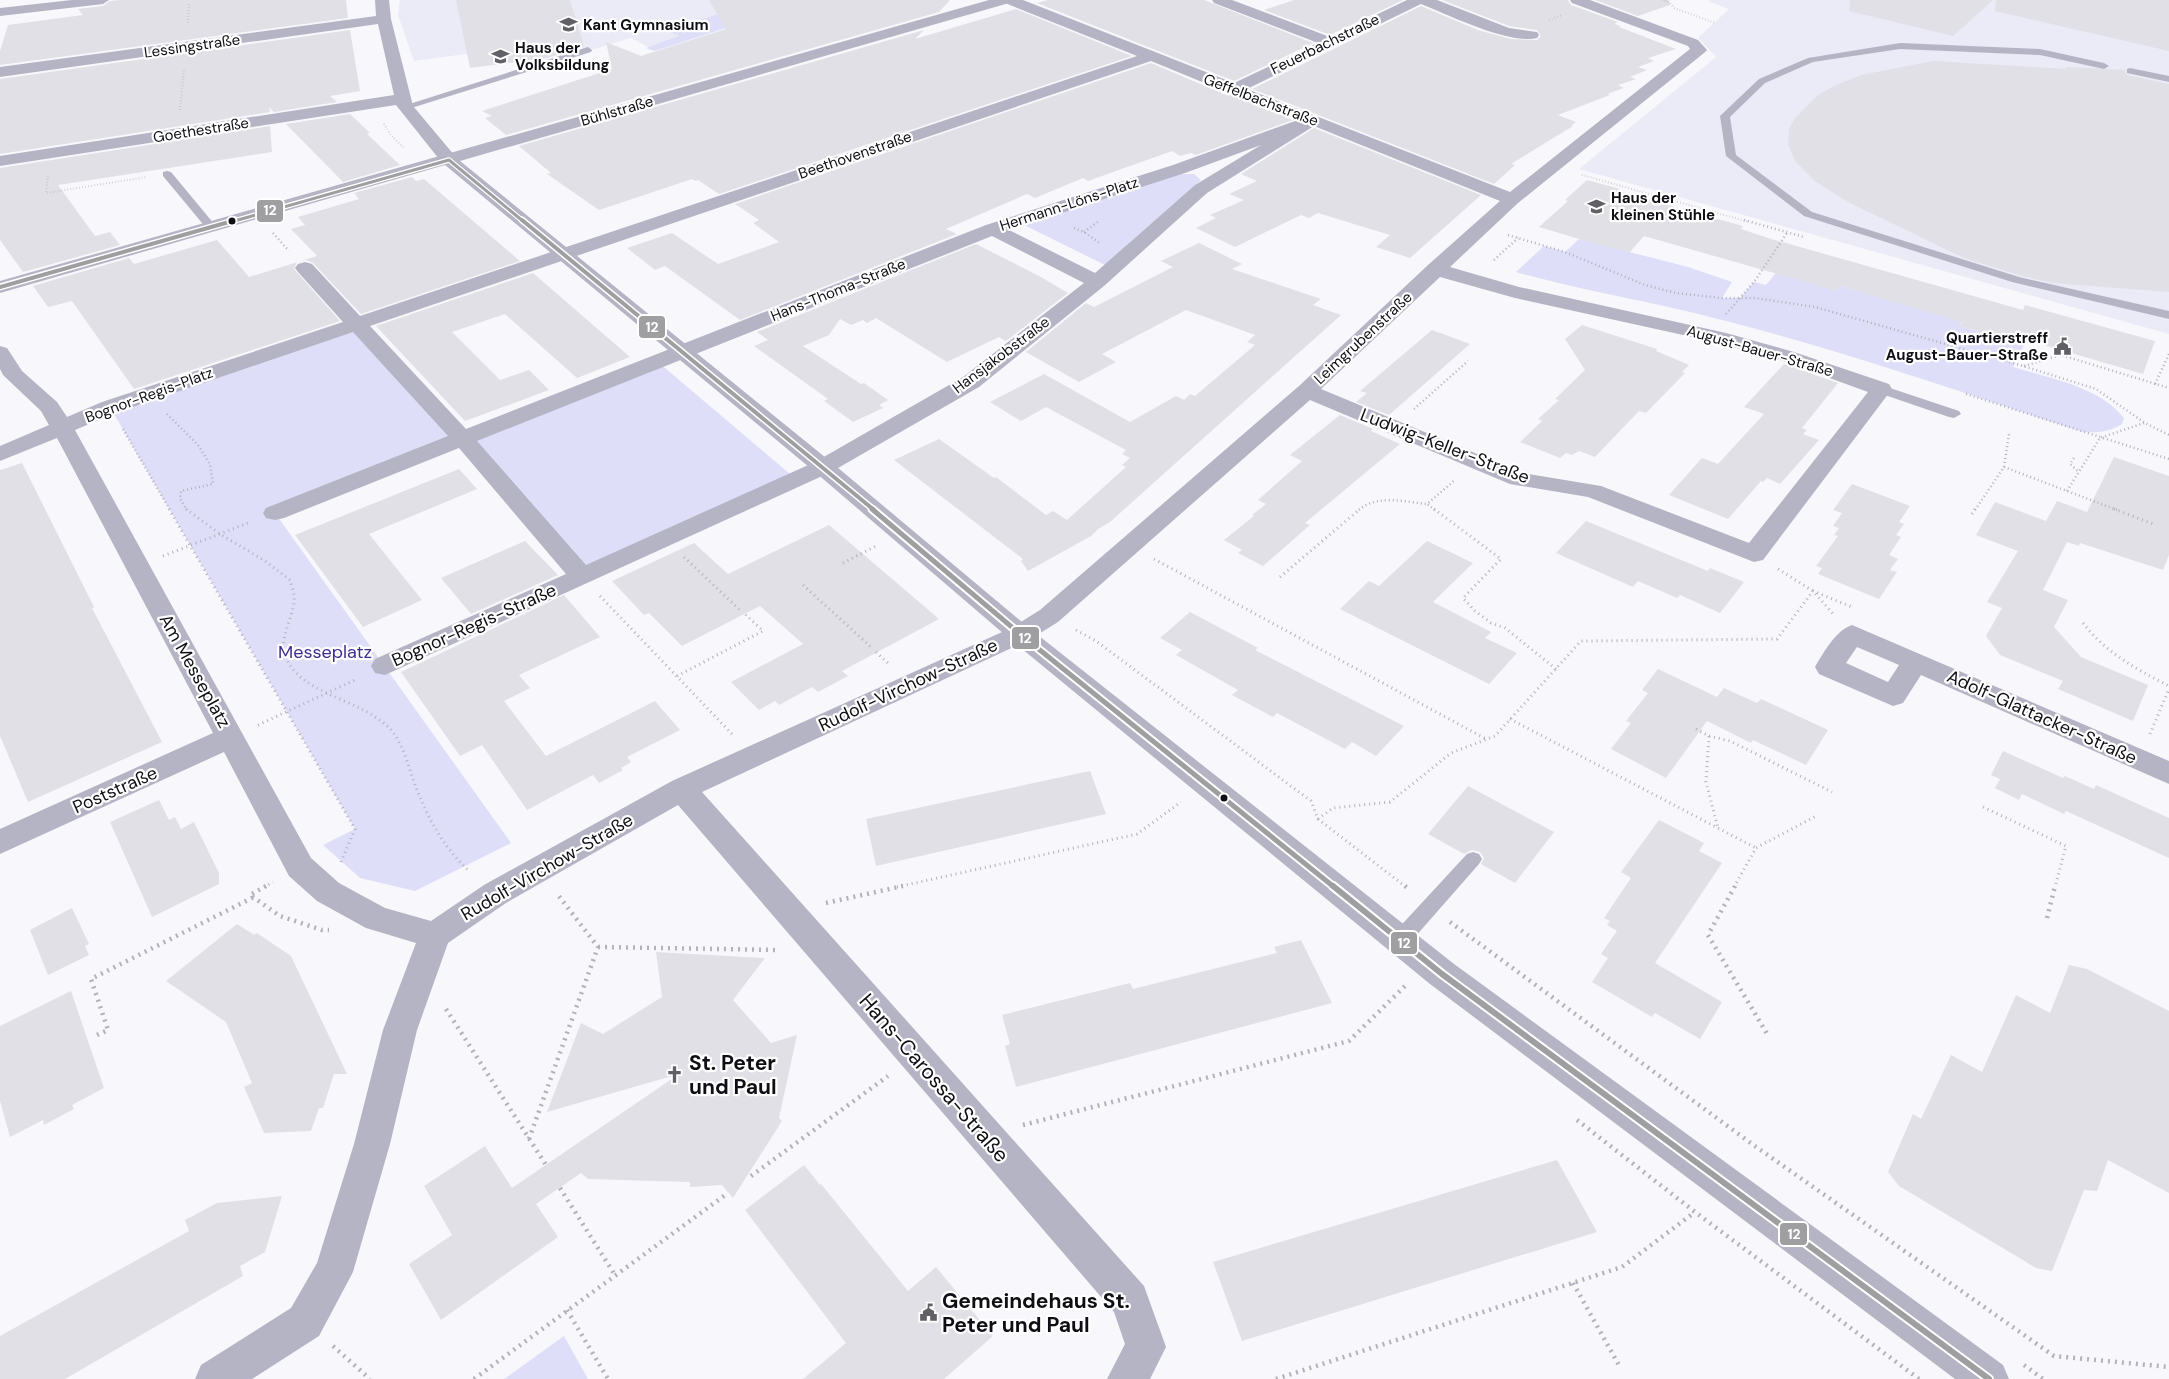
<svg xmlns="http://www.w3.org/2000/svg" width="2169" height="1379" font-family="'DM Sans',sans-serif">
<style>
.built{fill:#ebebf7}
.green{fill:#dedef9}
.building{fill:#e0e0e6}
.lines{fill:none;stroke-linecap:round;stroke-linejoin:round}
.path-far3{stroke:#b2b2bd;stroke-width:2;stroke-dasharray:0.5 2.5;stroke-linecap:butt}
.path-far2{stroke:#b2b2bd;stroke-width:2.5;stroke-dasharray:1 3;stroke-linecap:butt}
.path-far1{stroke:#b2b2bd;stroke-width:3;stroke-dasharray:1 4;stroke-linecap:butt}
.path{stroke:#b2b2bd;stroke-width:4.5;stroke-dasharray:2 5;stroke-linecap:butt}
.service{fill:#b4b4c5;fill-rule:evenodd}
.pedestrian{fill:#b4b4c5;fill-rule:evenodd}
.minor{fill:#b4b4c5;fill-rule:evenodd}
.tertiary{fill:#b4b4c5;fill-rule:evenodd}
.bus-1-far3-casing{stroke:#fff;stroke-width:5.5}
.bus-1-far2-casing{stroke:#fff;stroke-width:7}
.bus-1-far1-casing{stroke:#fff;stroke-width:9}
.bus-1-casing{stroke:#fff;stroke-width:10}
.bus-1-far3{stroke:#9f9fa1;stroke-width:3}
.bus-1-far2{stroke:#9f9fa1;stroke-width:4}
.bus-1-far1{stroke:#9f9fa1;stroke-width:5}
.bus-1{stroke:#9f9fa1;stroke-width:6}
.bus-dot{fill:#0e0e15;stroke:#fff;stroke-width:2}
.labels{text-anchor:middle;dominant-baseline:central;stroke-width:4.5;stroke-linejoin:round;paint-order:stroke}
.far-poi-label{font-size:15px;font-weight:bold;fill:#0e0e15;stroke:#fff;text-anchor:start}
.far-street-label{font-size:15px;fill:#0e0e15;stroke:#fff}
.street-label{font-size:18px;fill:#0e0e15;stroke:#fff}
.park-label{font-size:18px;fill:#3f2c8f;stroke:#fff}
.near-poi-label{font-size:21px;font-weight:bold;fill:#0e0e15;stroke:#fff;text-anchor:start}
.near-street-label{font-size:21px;fill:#0e0e15;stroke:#fff}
.line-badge{stroke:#fff;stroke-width:2}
.badge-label{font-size:14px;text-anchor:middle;font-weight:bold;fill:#fff}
</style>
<rect width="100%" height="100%" fill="#f7f7fc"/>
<path class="built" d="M400,0H815L656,51L631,38L591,50L581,49L576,36L533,45L414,61L398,15Z
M1711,0H2169V334L1579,169L1716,57L1698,38L1729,9L1708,1Z"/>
<path class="green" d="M811,0L654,51L646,48L679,36L667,30L761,1Z
M1179,174H1194L1201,180L1130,242L1107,266L1022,224L1116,196Z
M1579,239L1688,267L1732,282L1722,298H1740L1754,282L1766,285L1776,273L1837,291L1840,286L1962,321L1959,326L2024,345L2013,367C2049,378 2099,386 2124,418L2122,424C2109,432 2098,433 2083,432C1964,393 1844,351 1722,320C1654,302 1584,291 1516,272L1544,246L1565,252Z
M356,323L463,439L658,362L797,480L582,577L463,439L275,513L511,843L415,891L360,878L323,845L355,829L110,407Z
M564,1336L588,1379H504Z"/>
<path class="building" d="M120,0H346L348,18L0,65V51L8,25L83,15L78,9L103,6L110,1Z
M456,0H570L584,46L548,58L470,68Z
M709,0H950L939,12L506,135L485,118L492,116L482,111L612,69L606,42L641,56L726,29Z
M1048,0H1204L1313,43L1234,81L1037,3Z
M1294,0H1403L1330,35L1264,10Z
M1442,0H1568L1571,5L1618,22L1614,24L1621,26L1619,27L1676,49L1648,58L1654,61L1638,67L1647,70L1630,77L1636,79L1618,85L1624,88L1607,94L1610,95L1558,115L1576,122L1571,126H1573L1511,164L1515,165L1494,184L1252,89L1421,6L1478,30L1511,39L1537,40L1541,36L1537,30L1509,26Z
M1595,0H1669L1670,5L1638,16Z
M1850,0H1993L1953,36L1849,11Z
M1996,0H2169V51L1995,11Z
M1016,9L1132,56L719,194L698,180L695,181L692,179L599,210L547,174L551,173L519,146L924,30L915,39Z
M350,30L360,91L330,96L337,102L274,112L269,107L270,112L0,154V79Z
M1933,61L2066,69L2065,67L2125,70L2127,75L2169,84V292L2052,283L2019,275L1964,258L1850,203L1816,182L1795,161L1788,144L1789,129L1795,118L1818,95L1836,85L1861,75Z
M1151,63L1226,95L1234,96L1293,120L1196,155L1191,153L1180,156L1172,151L1088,181L1083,178L1035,198L1027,194L946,229L957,234L740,320L665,266L655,270L627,248L672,233L718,264L779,242L753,223L759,220L735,204Z
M350,114L370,133L367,134L400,165L343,182L286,124Z
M270,126L272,152L58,185L95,236L110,232L120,245L23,272L0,240V168Z
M1314,128L1481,195L1410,258L1376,247L1390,235L1318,213L1309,218L1301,215L1235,247L1196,228L1216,218L1210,215L1244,200L1229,194L1257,181L1241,174Z
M412,177L416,181L424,179L520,261L361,314L313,263L306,260L297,262L294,269L340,321L134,389L72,301L48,307L33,286L129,258L134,264L217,240L249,277L317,256L291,229L305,225L298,217L359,199L354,193Z
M1587,180L1620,189L1618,191L1743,226L1741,229L1768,238L2023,310L2025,305L2155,341L2143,374L2027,340L2024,345L1959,326L1962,322L1840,286L1837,291L1644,236L1630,252L1599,245L1539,227L1568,201L1565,200Z
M1199,243L1242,264L1232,269L1321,299L1313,305L1341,315L1110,522L1098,529L1091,536L1028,571L1021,561L1023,559L894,460L939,439L994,478L996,477L1046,515L1053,511L1067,520L1126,467L1122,465L1130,458L1122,454L1126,450L1046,407L1021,421L990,402L1044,374L1130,422L1176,396L1184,400L1190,394L1195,396L1255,345L1247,342L1255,335L1186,310L1102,354L1116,362L1079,382L1026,352L1086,303L1094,307L1173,267L1161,261Z
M976,244L1039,276L1068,293L1006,341L999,337L947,362L876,318L867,323L863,320L851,325L840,319L829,335L803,346L861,384L864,383L888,400L879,405L883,408L853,422L824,401L828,399L754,346L768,340L757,332Z
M533,273L630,357L577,378L505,314L452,332L500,380L529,370L549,390L465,421L376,326Z
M1582,325L1657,349L1656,351L1689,365L1682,372L1685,373L1646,413L1639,411L1595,457L1579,451L1572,455L1566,453L1560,458L1520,442L1542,421L1538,419L1559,400L1555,399L1585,370L1565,339Z
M1432,330L1470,344L1389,415L1356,402L1367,393L1360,391Z
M1784,364L1838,383L1802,428L1807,430L1803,434L1819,440L1780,484L1767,478L1763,482L1761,481L1728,519L1669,495L1702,458L1718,464L1764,414L1744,407Z
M1340,415L1373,429L1371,431L1400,444L1305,523L1310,525L1263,566L1238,553L1242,550L1224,540L1254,516L1252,515L1266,504L1258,500L1302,461L1290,455Z
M2114,457L2169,476V555L2163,570L2080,543L2079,546L2067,542L2043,590L2068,600L2054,627L2081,657L2148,685L2133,721L2058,689L2063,681L2000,655L1986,636L2002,608L1987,602L2018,551L1976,535L1995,502L2046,521L2057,501L2087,512Z
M22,463L94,607L92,608L162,742L28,802L0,736V470Z
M459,469L477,489L369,534L422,600L363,627L295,535Z
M1852,484L1910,506L1899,522L1904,524L1896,535L1901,537L1889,555L1898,559L1890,570L1897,572L1879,599L1818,574L1822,568L1816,566L1838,536L1834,535L1839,528L1833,526L1842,513L1833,510Z
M1586,521L1708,571L1710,568L1744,582L1720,613L1680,595L1677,598L1638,581L1633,587L1556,553Z
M829,525L939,619L842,671L848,676L818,692L812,687L779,705L775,701L759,710L731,682L803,644L760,606L682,646L649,613L644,615L612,581L694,543L728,574Z
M525,541L558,575L471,614L441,578Z
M1427,541L1473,563L1433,602L1491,632L1485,638L1517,653L1489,684L1340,609L1369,581L1379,586Z
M564,595L600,637L519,675L530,688L504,701L546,756L655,701L680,730L627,757L631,762L621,768L623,770L599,783L593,775L527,810L482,745L460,756L401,672Z
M1190,612L1258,648L1255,650L1404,726L1376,756L1352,742L1345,749L1277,713L1273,717L1232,695L1238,690L1176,655L1182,650L1160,638Z
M1658,669L1717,697L1724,688L1757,703L1761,699L1828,730L1806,765L1753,740L1751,743L1707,721L1666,778L1611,749L1631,723L1626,721L1648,693L1642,690Z
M2003,751L2063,778L2065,776L2094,789L2096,785L2169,818V858L2066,811L2064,814L2022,794L2019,800L1995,788L2000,779L1991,775Z
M1090,771L1106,814L876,866L866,819Z
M1468,786L1554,832L1515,883L1481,864L1484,858L1480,852L1472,850L1464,854L1428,834Z
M159,800L169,820L175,817L181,829L194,822L219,873V884L152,917L110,822Z
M1659,820L1704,843L1699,851L1722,863L1655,963L1722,1002L1700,1039L1655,1013L1652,1017L1592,982L1608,958L1601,954L1617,931L1607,925L1610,921L1604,918L1631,878L1621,872Z
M72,908L89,944L85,946L89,955L48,975L30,930Z
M237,924L254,935L257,933L291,956L347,1074H334L323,1108H319L311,1131L264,1133L244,1087L252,1083L226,1022L166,981Z
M1301,940L1332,1003L1016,1087L1005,1046L1010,1044L1002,1015L1130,983L1133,989L1277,953L1274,947Z
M656,952L765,958L733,1000L771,1043L797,1035L779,1118L782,1121L733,1198L722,1185L690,1187V1182L588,1179L581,1173L536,1204L558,1237L441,1320L409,1264L452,1235L424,1186L485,1146L512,1188L679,1074L547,1112L581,1023L603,1034L662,997Z
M2069,965L2087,969L2169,1011V1193L2108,1160L2097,1191L2084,1190L2052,1271L2036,1268L1899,1186L1888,1172L1913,1114L1921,1119L1951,1055L1982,1072L2016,995L2050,1013Z
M71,991L104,1088L72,1105L74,1109L44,1125L43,1120L10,1137L0,1101V1026Z
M1557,1160L1597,1232L1242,1341L1213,1262Z
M804,1165L820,1185L821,1184L908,1291L936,1267L993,1336L944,1379H803L846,1343L745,1210Z
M282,1196L265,1252L240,1266L243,1276L65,1379H0V1336L189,1231L185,1220L217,1203Z"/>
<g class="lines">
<path class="path-far3" d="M1662,0L1670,3L1674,8L1715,23
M1549,20L1562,15
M188,23L189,3
M180,110L184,69
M384,124L390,134L404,148
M1582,175L1749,222
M48,176L46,193L147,177"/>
<path class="path-far2" d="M1744,220L1804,237
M1074,228L1084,232L1101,244
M1084,232L1099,221
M273,233L289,251
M1508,235L1565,252L1645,285L1676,293L1721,298H1755L1815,307L2023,366L2096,389L2145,423L2169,435
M1494,260L1518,238
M1726,314L1754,282L1787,233
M2024,366L2061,355L2169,388
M2155,384L2169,354
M1966,394L2169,459
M1414,409L1468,361
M167,414L198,445L210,464L213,484L181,491L180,499L187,510
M123,429L170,510
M2074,458L2070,464L2079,472
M2004,467L2117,510
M2067,491L2100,438L2144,423
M1359,510C1377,494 1405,502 1427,504
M1435,510L1427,504L1455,480
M1975,510L2004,467L2009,434"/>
<path class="path-far1" d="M169,509L355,829L341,862
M186,509L220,534L265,561L290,580C292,587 295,595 294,602C292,620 278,641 286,658C303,696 363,699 391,730C403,744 408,765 414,782C427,817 443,847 470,872
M1434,509L1501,559L1463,598L1475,611L1491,623L1505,628L1556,669
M2114,509L2153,524
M1972,514L1975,509
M163,556L248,523
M684,557L741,611
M1154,559L1486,739
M843,563L876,546
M1778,569L1813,591L1834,615
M1280,577L1360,509
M803,585L872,648
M600,596L732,734
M2083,623C2106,653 2136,669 2169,686
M1076,630L1096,641L1311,801L1318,819L1406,887
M876,652L889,664
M677,676L763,631L745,614
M1510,719L1756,848
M258,725L357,679
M1696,729L1709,736L1706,782L1718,828
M2150,734L2169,689
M1709,736L1730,741L1832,792
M1983,807L2066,846L2055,887
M1318,819L1333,808L1390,802L1451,753L1495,736L1581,641L1777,639L1813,591L1852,607
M264,887L273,882
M897,887L1137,834L1181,802
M1734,887L1756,848L1818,815"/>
<path class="path" d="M266,886L250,895L280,916L322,930H329
M1405,886L1410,890
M1735,886L1708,935L1769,1037
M826,903L903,886
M2047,918L2055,886
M1450,922L1752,1144L2054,1356L2169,1367
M598,947L780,950
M446,1009L546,1165
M97,1035L108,1030L91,979L254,897
M1577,1120L1695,1212L1919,1379
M1023,1125L1349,1041L1405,986
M529,1139L598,947L558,895
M751,1176L888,1076
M560,1188L615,1275
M1573,1283L1620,1367
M567,1310L608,1379
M333,1346L370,1379
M2024,1365L2043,1379
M474,1379L728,1193
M1276,1379L1622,1267L1695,1212"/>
<path class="service" d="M1900,43L2040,49L2104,63L2109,66L2104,69L2040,55L1900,49L1813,62L1765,83L1730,117L1736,155L1812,212L2019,277L2169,311V319L2012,282L1804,216L1726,156L1720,116L1759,79L1808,58Z
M588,47L592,50L591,52L408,109H402L400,107Z
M2130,68L2169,76V82L2127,73V69Z
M167,171L171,172L215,225L216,227L215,229H207L163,176V172Z
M1881,385L1959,411L1961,414L1954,418L1949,417L1876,392L1875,389L1876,386Z
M1473,852L1479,854L1482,859L1479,864L1407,946L1400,948L1393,946L1390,940L1393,934L1467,854Z"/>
<path class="pedestrian" d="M72,0H109L103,4L0,16V8Z"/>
<path class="minor" d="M375,0H389L391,19L413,106L455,156L458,160L455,164H443L396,105L0,166V156L394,95L378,24L0,77V67L376,16Z
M1003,0H1023L1234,83L1318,43L1214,3L1212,0H1232L1330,37L1407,0H1437L1509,28L1537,32L1539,35L1537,38C1509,45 1449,15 1421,4L1247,89L1510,192L1690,49L1688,46L1572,3L1570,0H1590L1698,40L1707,50L1704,53L1518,203L1450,267L1519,287L1726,333L1794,352L1889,384L1892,389L1763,560L1754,562L1588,497L1510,484L1310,400L1058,622L1029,640L702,792L1144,1286L1166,1347L1150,1379H1107L1125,1344L1114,1312L678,805L506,903L448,943L417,1030L390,1144L353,1272L319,1336L252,1379H195L201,1365L291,1308L317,1263L354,1144L383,1030L416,943L366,928L317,901L289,876L224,752L0,854V829L213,733L57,438L0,461V446L49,425L41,411L3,375L0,369V346L7,348L22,371L57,402L67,417L102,402L343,322L298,272L295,268L298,264L305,262L312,264L360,316L1137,56L1005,3ZM1151,61L1224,91L1226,93L1234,94L1298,120L1173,165L986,225L466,429L370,326ZM1314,126L1500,201L1428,265L1299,386L1040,610L1011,628L672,781L484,885L431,921L385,908L339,883L311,858L75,430L118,412L353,332L448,436L266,508L263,513L266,518L275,520L284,518L459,448L566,574L375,659L371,666L375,673L385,675L831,472L979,387L1104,286L1207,193ZM1261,145L1195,185L1095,273L1009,230L1185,173ZM992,236L1084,283L963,377L815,462L586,565L477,441ZM1440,277L1515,298L1715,342L1780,360L1868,392L1749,543L1601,486L1523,473L1321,389Z
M1852,625L2169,761V784L1921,675L1903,703L1893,706L1819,674L1815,667C1824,652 1836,630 1852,625ZM1857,647L1899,665L1888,682L1846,663Z"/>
<path class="tertiary" d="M989,0H1011L1009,3L460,161L831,462L1029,628L1454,964L2003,1365L2009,1379H1955L1430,984L1011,640L815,472L445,165L0,293V281Z"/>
<defs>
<path id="bus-1-far3" d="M231,222L449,160L524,222"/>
<path id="bus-1-far2" d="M522,220L874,510
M0,287L236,220"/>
<path id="bus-1-far1" d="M872,509L1020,634L1334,887"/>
<path id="bus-1" d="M1333,886L1442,974L1989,1379"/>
</defs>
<use href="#bus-1-far3" class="bus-1-far3-casing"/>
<use href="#bus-1-far2" class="bus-1-far2-casing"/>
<use href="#bus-1-far1" class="bus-1-far1-casing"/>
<use href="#bus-1" class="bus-1-casing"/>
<use href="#bus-1-far3" class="bus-1-far3"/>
<use href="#bus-1-far2" class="bus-1-far2"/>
<use href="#bus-1-far1" class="bus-1-far1"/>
<use href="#bus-1" class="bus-1"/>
</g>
<defs>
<symbol id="school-bare" viewBox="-9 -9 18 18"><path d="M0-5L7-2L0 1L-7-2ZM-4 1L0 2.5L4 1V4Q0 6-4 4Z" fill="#606066" stroke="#fff" stroke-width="2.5" paint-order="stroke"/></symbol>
<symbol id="civic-bare" viewBox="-9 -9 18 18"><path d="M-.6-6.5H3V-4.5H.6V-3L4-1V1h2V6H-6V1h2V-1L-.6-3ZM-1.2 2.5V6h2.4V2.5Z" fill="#606066" stroke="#fff" stroke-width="2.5" paint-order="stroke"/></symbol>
<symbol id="church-bare" viewBox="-9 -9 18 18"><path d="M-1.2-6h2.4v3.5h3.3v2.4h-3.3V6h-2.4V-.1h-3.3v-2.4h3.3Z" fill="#606066" stroke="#fff" stroke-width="2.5" paint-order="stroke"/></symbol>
</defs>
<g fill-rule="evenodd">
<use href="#school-bare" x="556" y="12" width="25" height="25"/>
<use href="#school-bare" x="488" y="44" width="25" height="25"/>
<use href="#school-bare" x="1584" y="194" width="25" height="25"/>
<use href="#civic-bare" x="2050" y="334" width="25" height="25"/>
<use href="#church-bare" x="662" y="1062" width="25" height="25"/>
<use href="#civic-bare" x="916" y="1300" width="25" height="25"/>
</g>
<g class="bus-dot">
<circle cx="232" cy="221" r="4.5"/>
<circle cx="1224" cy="798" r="4.5"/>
</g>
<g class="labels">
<g class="far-poi-label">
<text x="583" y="25">Kant Gymnasium</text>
<text x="515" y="48">Haus der<tspan x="515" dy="17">Volksbildung</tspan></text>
<text x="1611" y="198">Haus der<tspan x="1611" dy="17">kleinen Stühle</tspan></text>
<text x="2048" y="338" text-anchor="end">Quartierstreff<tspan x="2048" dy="17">August-Bauer-Straße</tspan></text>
</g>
<g class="far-street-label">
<text transform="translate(1325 44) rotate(-26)">Feuerbachstraße</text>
<text transform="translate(192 46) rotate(-8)">Lessingstraße</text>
<text transform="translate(1261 100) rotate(21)">Geffelbachstraße</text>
<text transform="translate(617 111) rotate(-16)">Bühlstraße</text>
<text transform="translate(201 130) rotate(-9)">Goethestraße</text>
<text transform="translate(855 155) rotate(-19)">Beethovenstraße</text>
<text transform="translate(1069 204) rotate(-18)">Hermann-Löns-Platz</text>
<text transform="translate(838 290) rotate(-22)">Hans-Thoma-Straße</text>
<text transform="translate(1363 338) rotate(-43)">Leimgrubenstraße</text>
<text transform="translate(1760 351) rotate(16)">August-Bauer-Straße</text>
<text transform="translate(1001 355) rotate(-37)">Hansjakobstraße</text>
<text transform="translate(149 395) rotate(-20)">Bognor-Regis-Platz</text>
</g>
<g class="street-label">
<text transform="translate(1445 446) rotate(21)">Ludwig-Keller-Straße</text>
<text transform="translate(474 625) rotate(-24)">Bognor-Regis-Straße</text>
<text transform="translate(195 671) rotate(61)">Am Messeplatz</text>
<text transform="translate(908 685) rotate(-25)">Rudolf-Virchow-Straße</text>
<text transform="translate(2042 717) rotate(24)">Adolf-Glattacker-Straße</text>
<text transform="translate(115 790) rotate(-24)">Poststraße</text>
<text transform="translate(547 867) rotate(-30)">Rudolf-Virchow-Straße</text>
</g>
<g class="park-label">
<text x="325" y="652">Messeplatz</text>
</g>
<g class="near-poi-label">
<text x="689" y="1063">St. Peter<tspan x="689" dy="24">und Paul</tspan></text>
<text x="942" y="1301">Gemeindehaus St.<tspan x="942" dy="24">Peter und Paul</tspan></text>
</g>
<g class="near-street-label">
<text transform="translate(934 1078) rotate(49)">Hans-Carossa-Straße</text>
</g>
</g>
<g class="line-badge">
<rect x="256" y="199" width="28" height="24" rx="5" fill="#9f9fa1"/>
<rect x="638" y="315" width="28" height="24" rx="5" fill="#9f9fa1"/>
<rect x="1011" y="626" width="29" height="24" rx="5" fill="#9f9fa1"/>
<rect x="1390" y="931" width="28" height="24" rx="5" fill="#9f9fa1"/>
<rect x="1779" y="1222" width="29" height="24" rx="5" fill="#9f9fa1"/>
</g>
<g class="badge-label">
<text x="270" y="215">12</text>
<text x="652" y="332">12</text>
<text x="1025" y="643">12</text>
<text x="1404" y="948">12</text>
<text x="1794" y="1239">12</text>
</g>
</svg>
